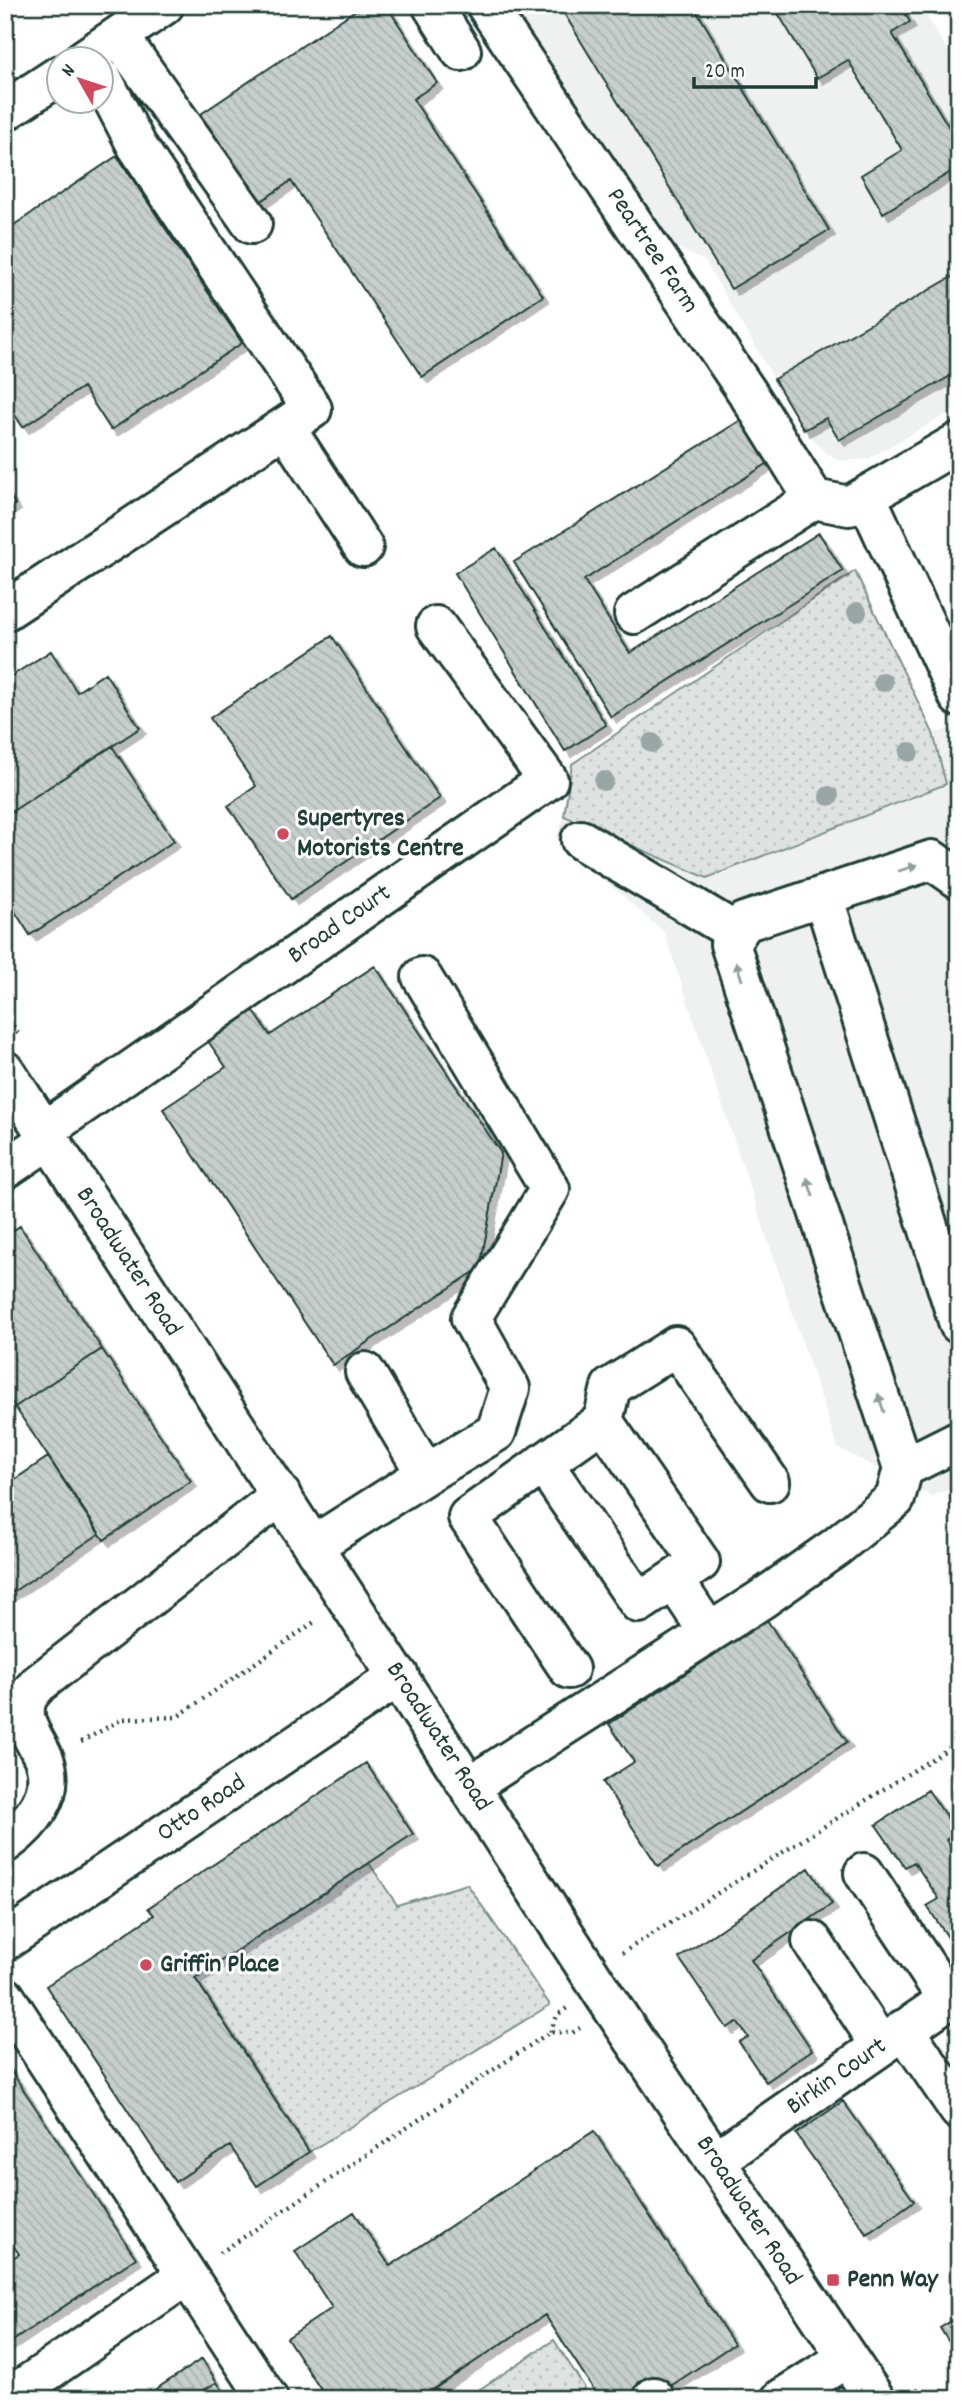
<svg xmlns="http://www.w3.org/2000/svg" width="964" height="2404" font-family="Dekko,sans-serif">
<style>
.built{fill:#eef1f0}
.grass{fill:url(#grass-dots);stroke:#7e908b;stroke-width:2}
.building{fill:url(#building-back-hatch);stroke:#1f3d34;stroke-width:2;filter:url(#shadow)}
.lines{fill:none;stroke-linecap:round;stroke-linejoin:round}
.minor-casing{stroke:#1f3d34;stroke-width:44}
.major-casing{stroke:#1f3d34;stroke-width:44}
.path{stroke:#1f3d34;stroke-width:4.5;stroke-dasharray:2 5;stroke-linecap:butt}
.minor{stroke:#fff;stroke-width:38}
.major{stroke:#fff;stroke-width:38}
.tree{fill:#99a6a3}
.oneway{fill:#8f9e9a}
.poi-dot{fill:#d1495b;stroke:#fff;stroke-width:2.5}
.labels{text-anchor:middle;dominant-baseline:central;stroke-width:6;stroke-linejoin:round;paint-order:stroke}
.street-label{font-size:26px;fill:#1f3d34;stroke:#fff}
.poi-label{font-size:26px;font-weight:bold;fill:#1f3d34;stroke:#fff;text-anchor:start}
</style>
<defs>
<pattern id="grass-dots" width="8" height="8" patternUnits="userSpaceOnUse" patternTransform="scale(1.75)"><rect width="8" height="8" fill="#dee3e2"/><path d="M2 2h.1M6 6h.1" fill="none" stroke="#bec4c2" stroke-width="1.8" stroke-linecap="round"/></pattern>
<pattern id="building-back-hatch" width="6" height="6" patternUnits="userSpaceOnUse" patternTransform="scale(1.75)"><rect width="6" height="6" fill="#c7cfcc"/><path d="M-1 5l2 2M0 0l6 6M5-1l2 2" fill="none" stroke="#aab3b0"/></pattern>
<filter id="shadow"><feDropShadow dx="6" dy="6" stdDeviation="0" flood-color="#0004"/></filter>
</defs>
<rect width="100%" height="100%" fill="#fff"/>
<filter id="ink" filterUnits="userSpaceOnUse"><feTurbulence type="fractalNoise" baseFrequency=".0143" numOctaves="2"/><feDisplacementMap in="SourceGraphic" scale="14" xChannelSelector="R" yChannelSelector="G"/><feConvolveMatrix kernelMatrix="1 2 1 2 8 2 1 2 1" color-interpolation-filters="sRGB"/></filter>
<g filter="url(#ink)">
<path class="built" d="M506,5H920L959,70V407L868,459L840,461L825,452L804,430L705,261L657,239Z
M959,727V1486L932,1496L838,1448L664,932L556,838L564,816L630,847L946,784L933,733Z"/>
<path class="grass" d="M855,571L933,733L946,784L707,878L564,816L572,764Z
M369,1863L397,1905L467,1884L550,2005L309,2152L195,1978Z
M554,2340L585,2388L569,2399H465Z"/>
<path class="building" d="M363,5H386L437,83L413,99L543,296L422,377L291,181L245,212L186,124Z
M559,5H693L829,230L731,289Z
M773,5H900L910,22L892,33L959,144V167L883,213L861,175L902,150L848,60L817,78Z
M117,156L242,343L111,430L83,387L23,427L5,401V231Z
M959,273V371L839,440L826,418L804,430L774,379Z
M746,417L773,460L584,580L630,653L819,533L843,571L611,717L514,562Z
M5,489L15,504L5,511Z
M496,548L606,725L565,751L455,573Z
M332,636L440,798L291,899L228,806L256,786L210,718Z
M51,651L77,692L105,673L140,728L5,816V680Z
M112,746L174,841L30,935L5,896V816Z
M375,966L501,1153L480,1268L333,1365L163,1109L226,1067L208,1041L253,1010L270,1035Z
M20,1226L102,1349L15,1407L5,1394V1236Z
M102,1349L191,1481L104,1540L15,1407Z
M48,1457L99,1534L7,1596L5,1486Z
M767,1620L847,1742L658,1866L603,1782L634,1762L609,1724Z
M366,1763L413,1834L195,1978L309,2152L257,2186L230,2146L175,2182L46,1986L154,1915L148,1908Z
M928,1790L957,1832L946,1840L959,1858V1954L927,1906L939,1899L914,1862L905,1867L876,1825Z
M809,1868L832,1904L751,1960L812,2050L766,2082L739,2042L748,2037L737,2022L727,2028L679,1958Z
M5,2062L136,2258L5,2346V2263L19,2254L5,2234Z
M843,2101L914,2201L867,2234L796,2134Z
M594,2131L734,2344L651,2399H600L545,2315L419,2399H327L287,2338L332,2308L295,2251L354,2212L390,2266Z
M959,2316V2358L940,2328Z
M202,2359L217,2382L190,2399H154L150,2393Z
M217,2382L228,2399H190Z"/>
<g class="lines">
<defs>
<path id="minor" d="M432,5L461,51
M486,5L749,395L814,499
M119,36L252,224
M83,60L164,5
M5,111L60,75
M285,427L363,547
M866,496L959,697
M5,611L312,409L137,146L102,78
M634,614L814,499L849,506L959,442
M581,840L737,933
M823,896L959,1324
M422,977L550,1189L471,1318L510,1388L496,1432L426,1474
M44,1131L548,780L436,626
M5,1169L48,1140
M603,1421L611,1387L676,1346L770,1482
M543,1463L639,1603L700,1562L603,1421L468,1517L569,1669
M903,1468L959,1440
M314,1545L426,1474L365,1372
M674,1580L709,1633
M470,1786L762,1599L836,1547L895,1499L903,1468L730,944L744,922L932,860L959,879
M5,1843C31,1824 57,1794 44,1759C37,1741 20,1724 26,1702C27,1696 34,1689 38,1684L281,1495
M864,1873L948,2000
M5,1941L399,1676
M812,1941L881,2046
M5,1997L268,2399
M904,2029L959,2110
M715,2161L959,1992
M654,2397L655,2399
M7,2399L187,2275
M781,2399L845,2359"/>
<path id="major" d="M5,1071L606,1998L875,2399"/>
</defs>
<use href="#minor" class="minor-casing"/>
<use href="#major" class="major-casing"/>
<path class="path" d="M5,1014L18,1033
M81,1742L122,1719L177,1717L316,1621
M622,1953L959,1742
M550,2032L558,2014L567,2008
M220,2253L550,2032L572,2033L580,2028
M916,2388L923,2399"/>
<use href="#minor" class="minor"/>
<use href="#major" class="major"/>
</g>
<g class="tree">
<circle cx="857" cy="612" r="10"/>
<circle cx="883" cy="682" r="10"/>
<circle cx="652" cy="743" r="10"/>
<circle cx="909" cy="752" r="10"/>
<circle cx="604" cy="781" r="10"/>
<circle cx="829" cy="796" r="10"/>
</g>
<defs><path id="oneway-solid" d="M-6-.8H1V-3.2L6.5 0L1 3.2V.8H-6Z" transform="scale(1.75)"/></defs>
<g class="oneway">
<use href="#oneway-solid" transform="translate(908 868) rotate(-18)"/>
<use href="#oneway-solid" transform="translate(739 971) rotate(-108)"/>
<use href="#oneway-solid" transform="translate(810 1187) rotate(-108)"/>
<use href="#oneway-solid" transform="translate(881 1403) rotate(-108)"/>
</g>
</g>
<g class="poi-dot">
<circle cx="283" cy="834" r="7"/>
<circle cx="146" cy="1965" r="7"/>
<rect x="826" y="2273" width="14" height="14" rx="3.5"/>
</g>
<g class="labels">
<g class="street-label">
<text transform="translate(652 251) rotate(56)">Peartree Farm</text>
<text transform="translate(340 925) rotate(-35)">Broad Court</text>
<text transform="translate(128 1262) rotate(57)">Broadwater Road</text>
<text transform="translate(438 1737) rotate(57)">Broadwater Road</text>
<text transform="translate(202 1809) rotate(-34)">Otto Road</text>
<text transform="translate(837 2077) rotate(-35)">Birkin Court</text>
<text transform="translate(748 2211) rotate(57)">Broadwater Road</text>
</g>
<g class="poi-label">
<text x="297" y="819">Supertyres<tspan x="297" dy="30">Motorists Centre</tspan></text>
<text x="160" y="1965">Griffin Place</text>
<text x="847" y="2280">Penn Way</text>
</g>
</g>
<rect width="964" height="2404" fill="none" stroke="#fff" stroke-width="28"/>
<rect x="14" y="14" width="936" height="2376" fill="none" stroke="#1f3d34" stroke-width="2.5" filter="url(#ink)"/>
<g transform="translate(80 80) rotate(309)"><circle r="33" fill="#ffffff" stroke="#a5b1ae" stroke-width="2"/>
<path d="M0-5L12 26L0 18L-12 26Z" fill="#d1495b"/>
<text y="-10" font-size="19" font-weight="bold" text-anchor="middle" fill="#1f3d34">N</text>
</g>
<path d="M694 77v10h122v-10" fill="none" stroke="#1f3d34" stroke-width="3.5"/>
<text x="705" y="77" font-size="21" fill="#1f3d34" stroke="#ffffff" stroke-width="5" paint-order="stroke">20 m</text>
</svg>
